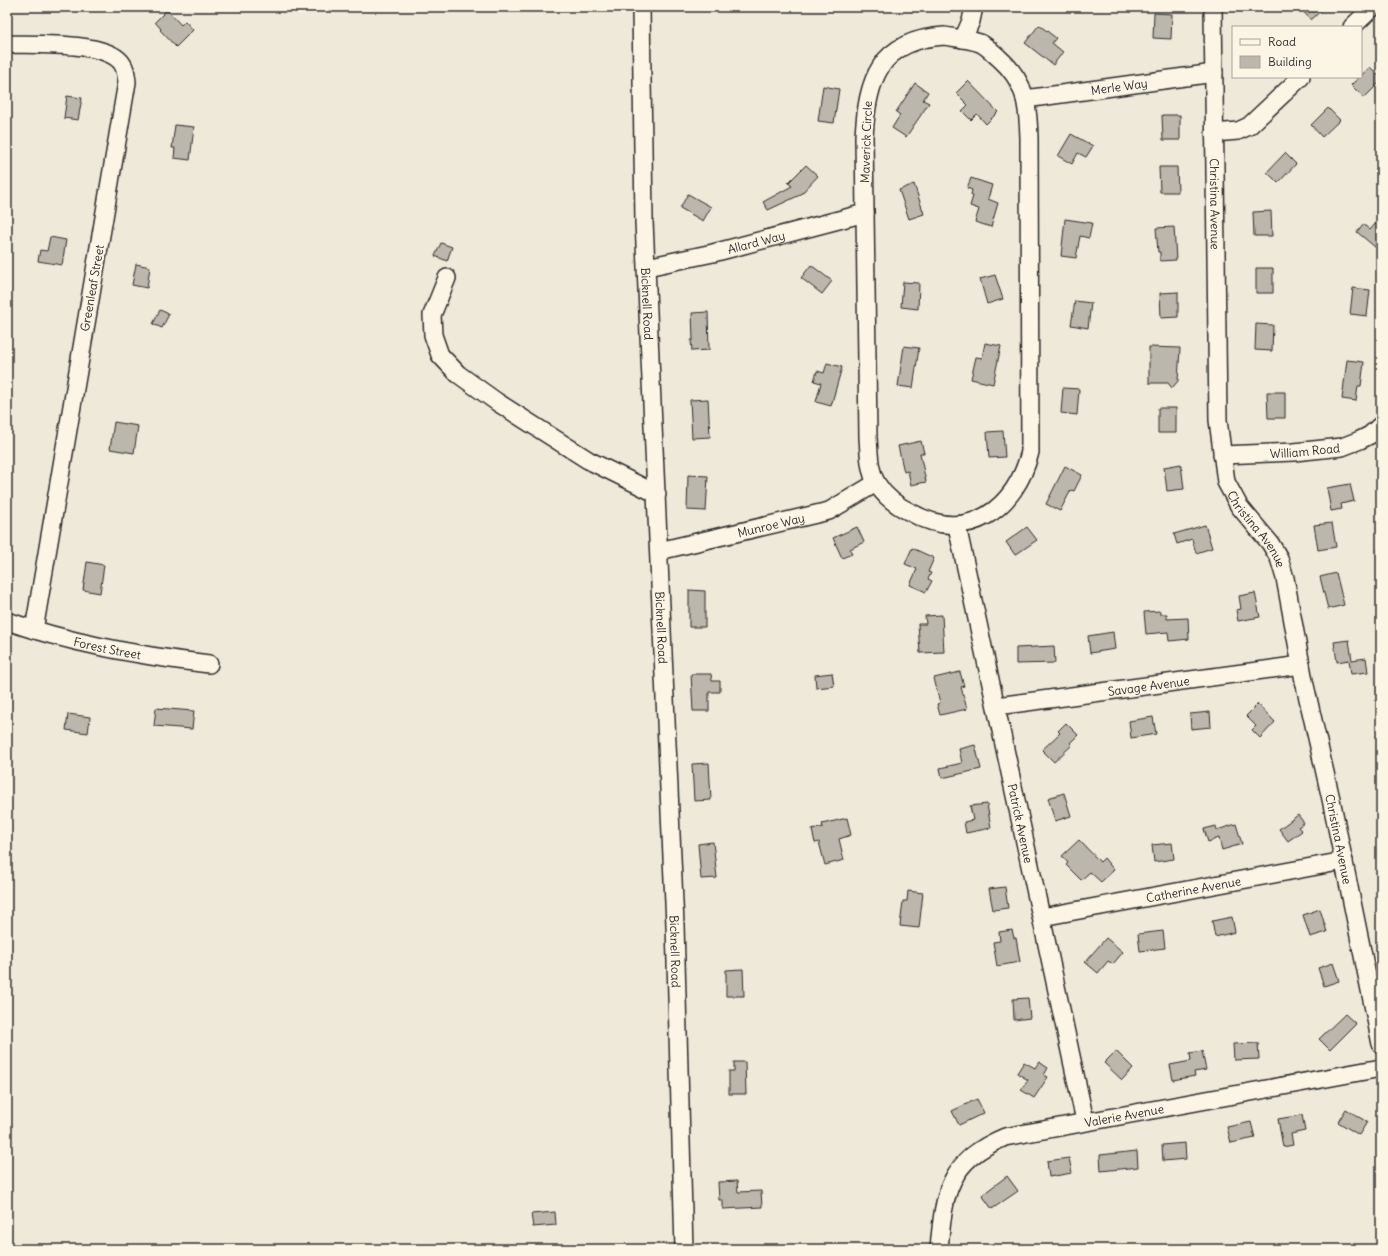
<svg xmlns="http://www.w3.org/2000/svg" width="1388" height="1256" font-family="Delius,sans-serif">
<style>
.built{fill:#e0dacc}
.building{fill:#bcb7ac;stroke:#2b2b2b}
.lines{fill:none;stroke-linecap:round;stroke-linejoin:round}
.minor-casing{stroke:#2b2b2b;stroke-width:20}
.minor{stroke:#fcf5e5;stroke-width:17}
.labels{text-anchor:middle;dominant-baseline:central;stroke-width:4;stroke-linejoin:round;paint-order:stroke}
.street-label{font-size:12px;fill:#2b2b2b;stroke:#fcf5e5}
</style>
<rect width="100%" height="100%" fill="#efe9da"/>
<filter id="ink" filterUnits="userSpaceOnUse"><feTurbulence type="fractalNoise" baseFrequency=".025" numOctaves="2"/><feDisplacementMap in="SourceGraphic" scale="8" xChannelSelector="R" yChannelSelector="G"/><feConvolveMatrix kernelMatrix="1 2 1 2 8 2 1 2 1" color-interpolation-filters="sRGB"/></filter>
<g filter="url(#ink)">
<path class="built" d="M1381,548V577L1375,549Z"/>
<path class="building" d="M1299,7H1325L1311,20Z
M167,10L181,25L185,21L193,30L176,47L160,30L161,29L155,22Z
M1154,13L1172,14L1171,39L1153,38Z
M1039,25L1056,38L1052,43L1063,52L1053,65L1025,43Z
M1370,67L1381,78V81L1364,98L1351,85Z
M968,81L998,112L986,124L977,114L971,120L962,111L968,105L956,93Z
M915,83L928,92L923,100L929,103L906,137L892,128L900,115L896,112Z
M823,86L839,89L834,123L818,121Z
M67,96L82,98L78,120L64,118Z
M1328,108L1340,120L1322,137L1311,125Z
M1162,115H1180V140H1163Z
M175,125L194,127L190,160L174,158L175,148H172Z
M1071,134L1093,146L1086,157L1078,153L1072,164L1058,156Z
M1285,153L1296,164L1278,183L1267,172Z
M806,165L818,176L800,195L768,210L763,202L792,186L788,183Z
M1159,167H1177L1178,192H1160Z
M971,178L992,185L988,199L998,203L991,227L975,222L979,209L970,206L973,196L971,195L972,190L967,188Z
M914,184L924,214L909,219L899,190Z
M688,194L711,207L703,221L680,208Z
M1271,211L1272,236H1254L1253,212Z
M1381,217V252L1357,232L1363,224L1370,230Z
M1065,219L1092,223L1089,238L1080,236L1076,258L1061,256Z
M1174,227L1176,260L1160,261V252H1158L1156,228Z
M50,237L66,240L62,265L38,261L40,250L47,251Z
M441,243L452,247L447,261L435,256Z
M136,264L150,267L147,288L132,285Z
M811,265L832,281L822,294L801,278Z
M1256,268H1273V293H1256Z
M995,275L1003,299L987,304L980,279Z
M903,282L919,283L918,309L901,307Z
M1353,288L1370,290L1367,316L1350,314Z
M1178,292V317L1161,318L1160,293Z
M1075,301L1091,303L1088,328L1071,325Z
M160,310L169,314L162,328L153,324Z
M708,312L709,350L692,351L691,340H693L692,313Z
M1256,324L1273,325L1272,351L1255,350Z
M985,343L1001,346L993,384L971,379L976,357L982,358Z
M904,346L919,348L913,388L898,386Z
M1149,347L1180,348L1178,381L1172,388L1168,383H1149Z
M1347,360L1364,362L1361,386H1358L1356,401L1342,399Z
M827,363L842,367L831,406L816,402L821,383L814,381L817,371L824,373Z
M1063,388L1079,389L1077,415L1061,413Z
M1267,392H1285V418H1268Z
M708,399L710,437L692,438L690,400Z
M1158,408H1176V433H1158Z
M114,422L138,426L134,453L110,449Z
M1003,431L1005,457L989,458L987,432Z
M921,441L924,453H920L926,482L911,485L908,471L904,472L898,446Z
M1181,464L1184,489L1167,491L1164,467Z
M1065,466L1082,475L1074,491L1071,490L1060,511L1046,504Z
M688,475L708,476L706,511L687,510Z
M1350,484L1354,501L1341,504L1342,509L1331,511L1327,488Z
M1332,523L1336,547L1318,550L1314,525Z
M1205,525L1212,548L1196,553L1192,539L1177,544L1174,534Z
M857,527L864,542L850,549L852,554L842,558L833,538Z
M1027,527L1037,540L1015,555L1006,542Z
M912,548L934,558L928,572L931,573L928,579L932,581L926,592L910,585L917,569L905,564Z
M87,562L104,565L100,593L83,590Z
M1336,573L1344,605L1328,609L1320,577Z
M689,590L705,591V627H689Z
M1255,593L1260,617L1238,621L1236,610L1241,609L1239,596Z
M1160,611V614H1167V619L1188,618L1189,639L1169,641L1168,632L1146,634L1144,612Z
M942,615L944,652L920,653L918,624H926L925,616Z
M1113,632L1115,649L1090,653L1088,636Z
M1349,640L1352,660L1366,658L1368,672L1351,674L1349,660L1337,662L1334,642Z
M1054,646L1055,663L1016,664V648Z
M960,672L964,686L961,687L967,709L940,715L937,704L940,703L934,678Z
M832,673L834,686L816,688L815,675Z
M691,674H711L712,681H720V692H709V711H693Z
M1258,704L1275,722L1260,738L1252,730L1256,726L1246,716Z
M156,708L194,711L192,729L154,726Z
M1210,712L1211,727L1191,729L1190,714Z
M68,714L90,717L88,733L66,730Z
M1153,717L1156,734L1131,738L1129,721Z
M1066,723L1078,735L1070,743L1072,745L1054,762L1042,750L1060,733L1058,731Z
M975,745L981,769L942,778L940,768L962,763L959,749Z
M709,763L711,800L694,801L692,764Z
M1064,793L1071,816L1055,821L1048,798Z
M987,804L991,828L966,833L964,822L973,820L970,806Z
M1298,815L1304,823L1298,827L1302,831L1288,841L1279,829Z
M847,818L851,835L839,839L844,860L825,865L819,842L815,843L812,830L823,827L822,824Z
M1236,824L1242,844L1222,850L1219,838L1208,842L1204,829L1216,826L1217,830Z
M1079,840L1100,862L1104,858L1114,870L1101,882L1090,872L1081,880L1066,865L1068,863L1062,856Z
M713,842L717,878L701,879L698,844Z
M1172,843L1174,859L1154,862L1152,845Z
M1005,887L1008,908L993,910L989,889Z
M908,891L923,893L919,928L900,926L903,901H907Z
M1320,909L1327,932L1310,937L1303,915Z
M1232,917L1235,932L1215,937L1212,921Z
M1012,930L1014,938H1016L1020,962L997,966L993,942L1000,941L999,932Z
M1163,931L1165,948L1140,951L1138,934Z
M1106,938L1123,952L1113,964L1108,961L1098,973L1085,962Z
M1333,963L1339,981L1324,986L1318,968Z
M743,969L744,996H726V970Z
M1028,998L1030,1018L1014,1020L1013,999Z
M1345,1014L1356,1024L1330,1050L1319,1039Z
M1258,1043L1259,1059L1234,1060L1233,1044Z
M1116,1051L1133,1068L1122,1080L1104,1063Z
M1202,1051L1206,1070L1194,1072L1195,1076L1173,1080L1170,1065L1191,1061L1190,1053Z
M734,1062H745L746,1094H729V1071H734Z
M1024,1062L1035,1068L1039,1062L1048,1068L1044,1075L1048,1077L1034,1098L1021,1090L1028,1080L1017,1073Z
M977,1099L984,1113L959,1125L952,1111Z
M1346,1109L1367,1122L1359,1135L1338,1122Z
M1302,1115L1305,1131L1291,1134L1293,1145L1283,1147L1278,1119Z
M1251,1122L1255,1138L1231,1143L1227,1127Z
M1185,1143L1186,1159L1163,1161L1162,1145Z
M1137,1151L1138,1167L1101,1171L1100,1155Z
M1069,1158L1072,1173L1049,1177L1047,1161Z
M1007,1176L1018,1191L992,1209L982,1195Z
M737,1181L738,1192L761,1191L762,1207L723,1209V1200H719L718,1182Z
M555,1212L556,1225L533,1227L531,1214Z"/>
<g class="lines">
<defs>
<g id="minor">
<path id="s1" d="M641,7L644,221L675,925L684,1249"/>
<path id="s2" d="M1213,7L1218,420L1226,482L1239,506L1270,543L1279,558L1285,578L1304,681L1331,799L1381,1044"/>
<path d="M1352,27L1373,7"/>
<path d="M944,36C956,38 968,39 980,43C987,46 993,53 999,58C1026,82 1028,104 1029,138L1030,452C1016,509 967,544 912,513C899,507 885,497 877,484C869,471 869,453 868,437L864,137C867,80 879,40 944,36Z"/>
<path d="M963,39L971,21L974,7"/>
<path d="M7,44C34,45 104,41 121,62C126,68 126,75 127,82L34,630"/>
<path id="s3" d="M1025,99L1214,73"/>
<path d="M1214,133L1238,131L1249,126L1301,77"/>
<path id="s4" d="M647,267L713,253L865,213"/>
<path d="M447,278L432,315L433,335L440,355L458,374L497,402L588,460L657,494"/>
<path id="s5" d="M1222,455L1294,452L1342,447L1360,440L1370,435L1381,425"/>
<path id="s6" d="M957,526L1085,1121"/>
<path id="s7" d="M659,551L829,511L876,483"/>
<path id="s8" d="M7,621C73,644 140,656 209,664"/>
<path id="s9" d="M997,706L1301,665"/>
<path id="s10" d="M1042,917L1344,861"/>
<path id="s11" d="M939,1249C944,1192 948,1161 1005,1137L1381,1068"/>
</g>
</defs>
<use href="#minor" class="minor-casing"/>
<use href="#minor" class="minor"/>
</g>
</g>
<g class="labels">
<g class="street-label">
<text stroke="none"><textPath href="#s3" startOffset="95">Merle Way</textPath></text>
<text transform="translate(866 142) rotate(-88)">Maverick Circle</text>
<text stroke="none"><textPath href="#s2" startOffset="197">Christina Avenue</textPath></text>
<text stroke="none"><textPath href="#s4" startOffset="112">Allard Way</textPath></text>
<text transform="translate(92 288) rotate(-80)">Greenleaf Street</text>
<text stroke="none"><textPath href="#s1" startOffset="297">Bicknell Road</textPath></text>
<text stroke="none"><textPath href="#s5" startOffset="83">William Road</textPath></text>
<text stroke="none"><textPath href="#s7" startOffset="115">Munroe Way</textPath></text>
<text stroke="none"><textPath href="#s2" startOffset="532">Christina Avenue</textPath></text>
<text stroke="none"><textPath href="#s1" startOffset="621">Bicknell Road</textPath></text>
<text stroke="none"><textPath href="#s8" startOffset="104">Forest Street</textPath></text>
<text stroke="none"><textPath href="#s9" startOffset="153">Savage Avenue</textPath></text>
<text stroke="none"><textPath href="#s6" startOffset="304">Patrick Avenue</textPath></text>
<text stroke="none"><textPath href="#s2" startOffset="856">Christina Avenue</textPath></text>
<text stroke="none"><textPath href="#s10" startOffset="154">Catherine Avenue</textPath></text>
<text stroke="none"><textPath href="#s1" startOffset="945">Bicknell Road</textPath></text>
<text stroke="none"><textPath href="#s11" startOffset="261">Valerie Avenue</textPath></text>
</g>
</g>
<rect width="1388" height="1256" fill="none" stroke="#fcf5e5" stroke-width="24"/>
<rect x="12" y="12" width="1364" height="1232" fill="none" stroke="#2b2b2b" stroke-width="1.5" filter="url(#ink)"/>
<rect x="1232" y="26" width="130" height="52" fill="#fcf5e5" stroke="#a8a49b"/>
<rect x="1240" y="39" width="20" height="6" fill="#fcf5e5" stroke="#a8a49b"/>
<text x="1268" y="46" font-size="12" fill="#2b2b2b">Road</text>
<rect x="1240" y="56" width="20" height="12" fill="#bcb7ac" stroke="#a8a49b"/>
<text x="1268" y="66" font-size="12" fill="#2b2b2b">Building</text>
</svg>
